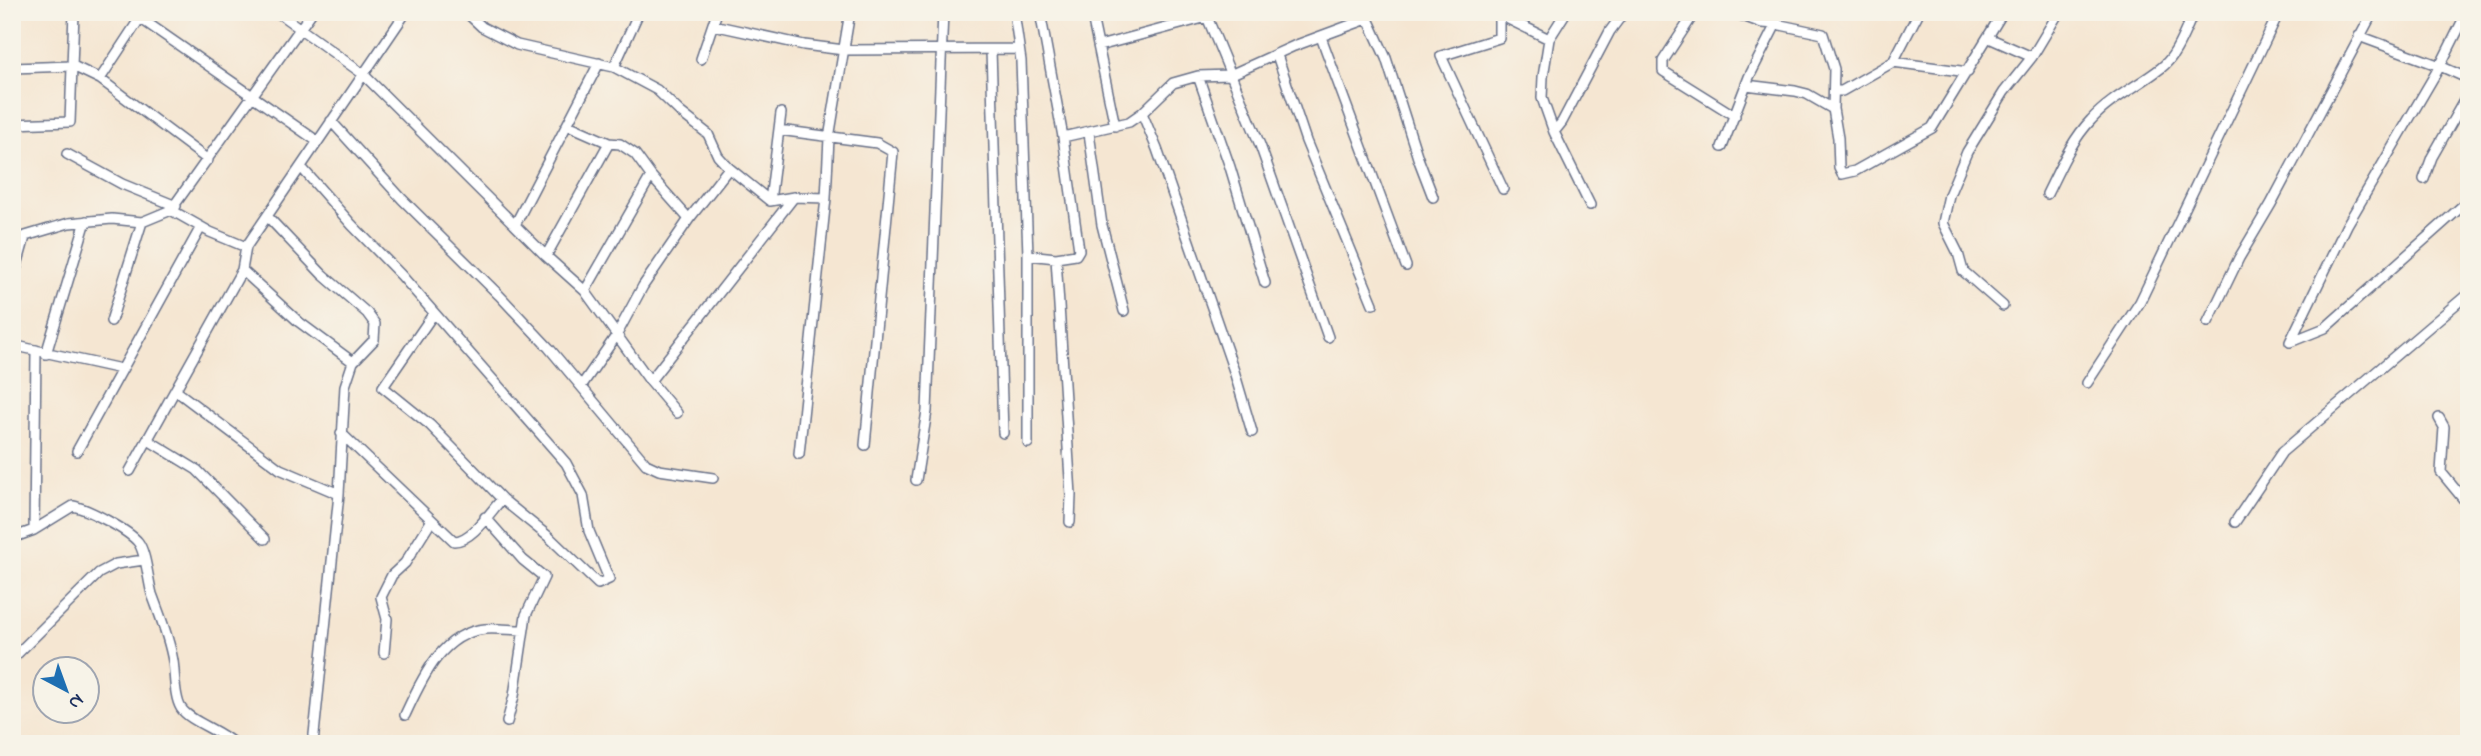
<svg xmlns="http://www.w3.org/2000/svg" width="2481" height="756" font-family="'Indie Flower',sans-serif">
<style>
.lines{fill:none;stroke-linecap:round;stroke-linejoin:round}
.minor-casing{stroke:#676f87;stroke-width:12}
.minor{stroke:#fff;stroke-width:9}
</style>
<rect width="100%" height="100%" fill="#f7f3e8"/>
<filter id="ink" filterUnits="userSpaceOnUse"><feTurbulence type="fractalNoise" baseFrequency=".0143" numOctaves="2"/><feDisplacementMap in="SourceGraphic" scale="14" xChannelSelector="R" yChannelSelector="G"/><feConvolveMatrix kernelMatrix="1 2 1 2 8 2 1 2 1" color-interpolation-filters="sRGB"/></filter>
<filter id="wash" filterUnits="userSpaceOnUse"><feTurbulence type="fractalNoise" baseFrequency=".00686" numOctaves="4" result="noise"/><feDisplacementMap in="SourceGraphic" scale="28" xChannelSelector="R" yChannelSelector="G"/><feGaussianBlur stdDeviation="1.57" result="paint"/><feColorMatrix in="noise" values="0 0 0 0 0 0 0 0 0 0 0 0 0 0 0 0 0 1.4 0 .05"/><feComposite in="paint" operator="in"/></filter>
<g filter="url(#wash)">
<rect width="100%" height="100%" fill="#f5e6d2"/>
</g>
<g filter="url(#ink)">
<g class="lines">
<defs>
<path id="minor" d="M277,12L363,74L546,256L585,291L650,381L677,413
M466,12L482,27L517,45L614,67L657,90L680,112L708,134L718,156L729,168L770,201L794,197L826,198
M1014,12L1021,61L1028,255V443
M1091,12L1115,126
M1205,12L1260,145L1328,337
M1365,12L1386,58L1418,158L1433,197
M1494,12L1549,39
M1502,12L1499,16V38L1441,56L1503,189
M1566,12L1549,39L1543,77L1542,98L1554,132L1590,205
M1695,12L1663,61V71L1735,116
M1778,12L1776,24L1823,34L1834,69L1833,109L1838,138L1839,168L1842,174L1855,171L1932,128L2003,12
M140,18L317,141
M713,25L804,45L844,50L1018,49
M2359,36L2440,66L2469,79
M1321,37L1406,266
M1989,38L2032,57
M1099,46L1207,17L1217,12
M991,50L1003,433
M1277,55L1306,141L1373,304
M701,59L717,12
M1893,62L1968,72
M614,67L639,12
M12,68L73,66L100,79L208,160
M1198,76L1230,167L1265,283
M100,79L144,12
M1746,85L1795,91L1807,94L1833,109
M1834,91H1842L1893,62L1919,12
M1142,113L1157,149L1234,371L1252,432
M331,121L402,199L499,295L549,348L646,464L659,470L713,478
M12,124L70,122L74,12
M568,125L609,143L620,144L635,154L651,176L689,219
M779,130L877,143L893,152L865,445
M1554,132L1562,122L1610,31L1624,12
M1089,133L1102,225L1124,311
M1063,137L1129,122L1142,113L1173,83L1198,76L1230,75L1294,46L1367,19
M1722,147L1749,77L1776,24L1762,23L1735,13
M67,154L122,184L176,206
M301,167L352,225L401,275L566,463L583,495L589,531L609,579L598,584L549,537L502,499L430,425L383,387L434,313
M2424,179L2432,157L2469,92
M2047,194C2060,168 2071,141 2091,120C2111,98 2138,86 2161,68C2177,56 2185,30 2194,12
M770,201L781,113
M171,210L210,232L246,247
M267,216L322,274L367,313L375,324L374,340L353,362L345,386L339,494L313,744
M516,223L599,63
M12,240L69,223L112,219L142,222L171,210L312,12
M1028,255L1056,258L1076,255L1079,250L1063,137L1040,12
M546,256L609,143
M1056,258L1071,495L1070,522
M242,270L299,322L353,362
M12,283L25,237
M585,291L651,176
M2003,306L1963,271L1958,253L1943,223L1949,195L1967,152L2004,92L2032,57L2059,12
M111,321L142,222
M2208,322L2239,258L2271,204L2373,12
M2290,342L2347,225L2440,66L2467,12
M2290,342L2325,328L2469,200
M12,345L121,369
M46,354L86,221
M650,381L794,197
M2087,383L2140,302L2279,12
M582,385L616,336L643,286L689,219L729,168
M175,390L280,469L339,494
M2439,418L2444,427L2441,472L2469,506
M341,433L454,541C472,541 490,512 502,499
M148,440L197,470L265,539
M77,451L201,227
M799,454L826,198L829,138L850,12
M130,471L242,270L246,247L406,12
M916,480L927,411L943,12
M485,517L523,560L544,577L526,615L514,696L507,722
M2235,522L2282,452L2469,293
M34,530L36,350
M12,538L34,530L73,506C88,509 128,530 138,542C146,552 148,580 152,594C160,616 169,637 173,661C175,674 174,697 181,708C190,722 220,730 234,744
M384,653L387,619L381,597L392,575L405,563L432,520
M12,659L99,573L116,564L144,560
M405,715C421,681 441,633 485,629C497,628 511,630 523,630"/>
</defs>
<use href="#minor" class="minor-casing"/>
<use href="#minor" class="minor"/>
</g>
</g>
<rect width="2481" height="756" fill="none" stroke="#f7f3e8" stroke-width="42"/>
<g transform="translate(66 690) rotate(139)"><circle r="33" fill="#f7f3e8" stroke="#9fa5b1" stroke-width="2"/>
<path d="M0-5L12 26L0 18L-12 26Z" fill="#1f6fb2"/>
<text y="-10" font-size="19" font-weight="bold" text-anchor="middle" fill="#1b2f5e">N</text>
</g>
</svg>
